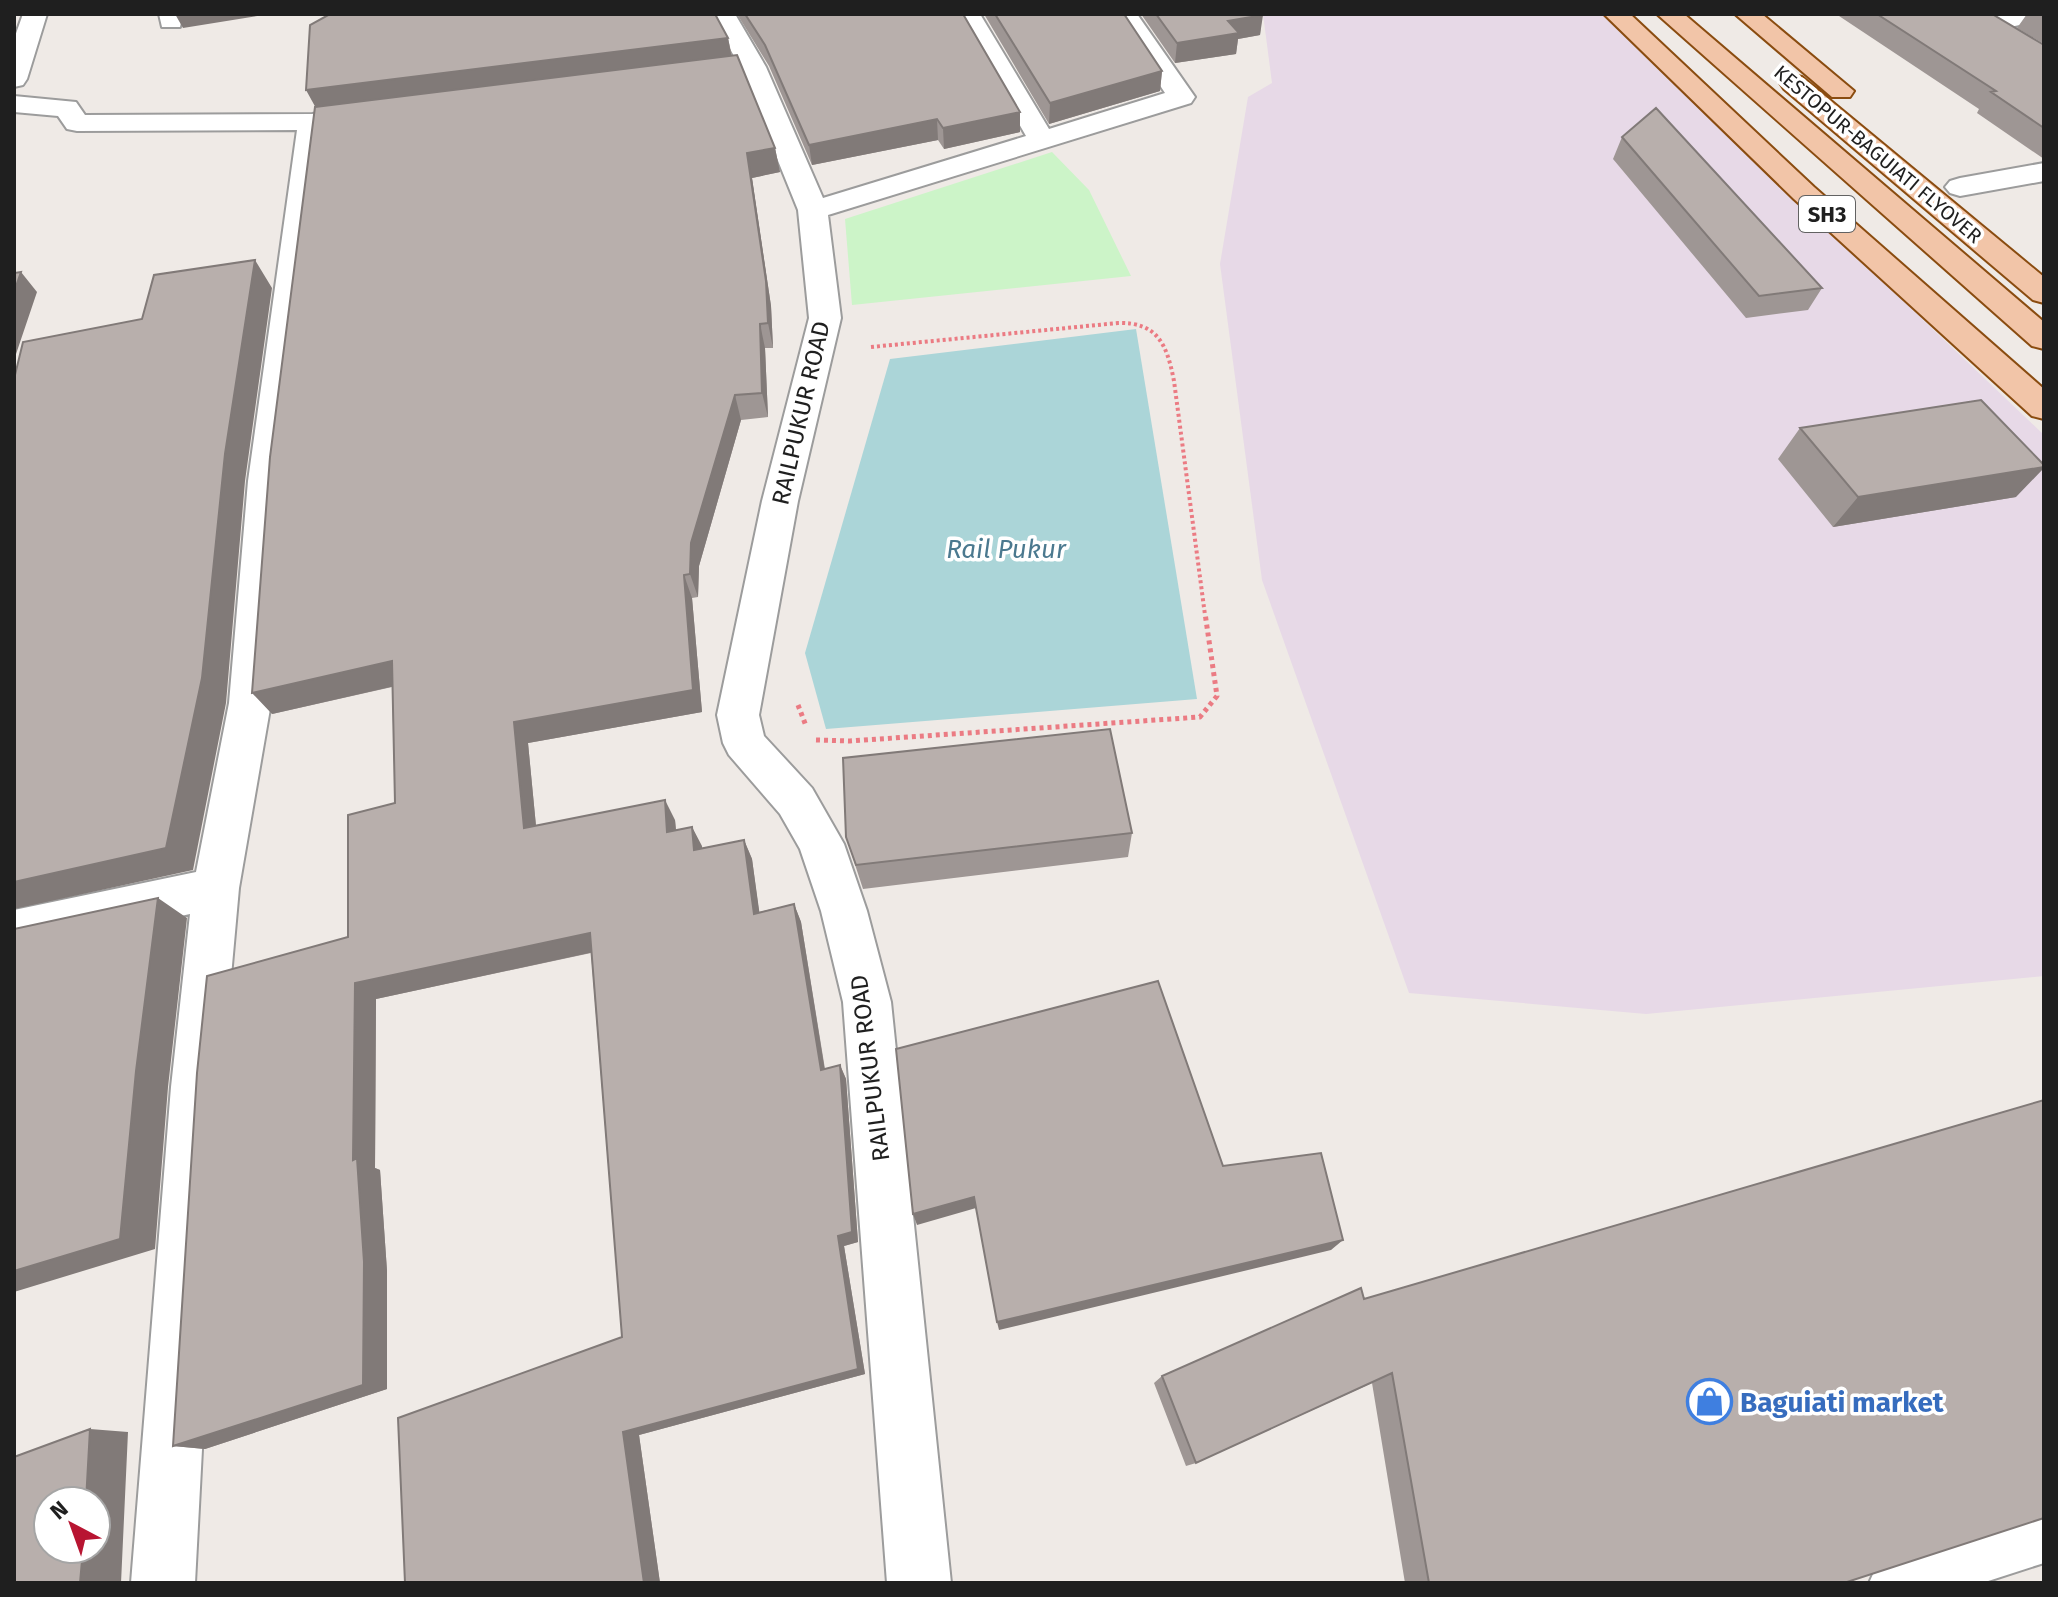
<svg xmlns="http://www.w3.org/2000/svg" width="2058" height="1597" font-family="'Fira Sans',sans-serif">
<style>
.industrial{fill:#e7d9e7}
.park{fill:#ccf4c8}
.water{fill:#abd5d8}
.lines{fill:none;stroke-linecap:round;stroke-linejoin:round}
.minor-casing{stroke:#9c9c9c;stroke-width:4}
.tertiary-casing{stroke:#9c9c9c;stroke-width:4}
.primary-casing{stroke:#8a4c10;stroke-width:4}
.path-far1{stroke:#eb7b83;stroke-width:4;stroke-dasharray:3 3;stroke-linecap:butt}
.path{stroke:#eb7b83;stroke-width:5;stroke-dasharray:4 4;stroke-linecap:butt}
.minor{fill:#fff;fill-rule:evenodd}
.tertiary{fill:#fff;fill-rule:evenodd}
.primary{fill:#f2c5a8;fill-rule:evenodd}
.wall{fill:#9e9694}
.shaded-wall{fill:#817a78}
.building{fill:#b8afac;stroke:#817a78;stroke-width:2}
.labels{text-anchor:middle;dominant-baseline:central;stroke-width:7;stroke-linejoin:round;paint-order:stroke}
.far-street-label{font-size:20px;fill:#1f1f1f;stroke:#fff}
.shield{fill:#fff;stroke:#626262;stroke-width:2}
.shield-label{font-size:22px;font-weight:bold;fill:#1f1f1f}
.street-label{font-size:24px;fill:#1f1f1f;stroke:#fff}
.water-label{font-size:26px;font-style:italic;fill:#4b798f;stroke:#fff}
.near-shop-label{font-size:28px;font-weight:bold;fill:#366cbe;stroke:#fff;text-anchor:start}
</style>
<rect width="100%" height="100%" fill="#efeae6"/>
<path class="industrial" d="M1263,14H1602L2044,435V976L1646,1014L1409,993L1262,580L1220,264L1248,97L1272,83Z"/>
<path class="park" d="M1052,152L1089,190L1131,276L852,305L845,219Z"/>
<path class="water" d="M1136,329L1197,699L826,729L805,653L890,359Z"/>
<g class="lines">
<defs>
<path id="minor" d="M23,14H47L27,79L23,85L14,87V39Z
M159,14H183L180,27H162Z
M711,14H735L766,67L823,198L1026,136L956,14H980L1049,129L1165,93L1113,14H1137L1195,97L1191,103L828,215L841,318L798,501L759,715L764,736L812,788L844,844L867,911L891,1002L951,1583H887L843,1002L821,911L800,849L780,814L729,755L723,743L717,715L762,501L809,318L798,210L740,67Z
M1999,14H2044V20L1986,32L1977,29L1973,24L1977,19Z
M14,96L76,102L85,115L312,114L340,111L350,113L354,119L350,125L325,129L284,481L271,703L239,888L221,1087L195,1583H131L171,1087L190,914L14,952V910L196,872L229,703L248,481L297,130L77,131L67,129L58,116L14,112Z
M2044,163V181L1960,196L1950,193L1945,187L1950,181L1960,178Z"/>
<path id="tertiary" d="M2044,1501V1563L1982,1583H1869L1879,1561L1926,1539Z"/>
<path id="primary" d="M1604,14H1630L1814,187L2044,389V419L2032,416L1794,199Z
M1657,14H1684L2044,322V349L2032,346Z
M1735,14H1762L1854,91L1850,97H1832Z
M1793,75L1802,77L2044,277V303L2033,300L1784,89L1780,83L1784,77Z"/>
</defs>
<use href="#minor" class="minor-casing"/>
<use href="#tertiary" class="tertiary-casing"/>
<use href="#primary" class="primary-casing"/>
<path class="path-far1" d="M871,347L1118,323C1158,322 1167,345 1174,381L1205,615"/>
<path class="path" d="M798,705L806,726
M816,740L850,741L1200,717L1217,696L1205,613"/>
<use href="#minor" class="minor"/>
<use href="#tertiary" class="tertiary"/>
<use href="#primary" class="primary"/>
</g>
<path class="wall" d="M737,14H963L1020,112V132L944,149L938,140L812,165L769,66Z
M984,14H1124L1162,71L1160,91L1049,124Z
M1141,14H1262L1260,35L1238,39L1236,54L1175,63Z
M1836,14H1992L2044,45V159L1977,113L1979,109Z
M2027,14H2044V44L2017,28Z
M728,38L732,56L775,148L780,172L752,178L771,306L773,348H765L768,417L741,420L699,566L698,597L692,598L702,712L528,743L536,826L675,820L676,831L692,827L702,848L744,840L752,859L759,912L794,904L801,922L825,1069L840,1065L846,1079L858,1242L844,1246L865,1374L639,1435L660,1583H405L622,1337L591,953L376,999L375,1168L380,1170L387,1271V1389L205,1449L173,1446L348,937L395,803L392,687L272,714Z
M1622,137L1822,288L1808,310L1746,318L1613,159Z
M1800,428L2016,497L1833,527L1778,459Z
M1132,833L1128,857L863,889L846,837Z
M1364,1299L1844,1583H1405L1372,1383L1196,1463L1186,1466L1154,1383L1162,1376Z"/>
<path class="shaded-wall" d="M175,14H270L183,28Z
M1263,15L1260,35L1238,39L1236,54L1175,63L1177,43L1228,21Z
M728,38L732,59L317,110L306,90Z
M1162,71L1160,91L1049,124L1050,103Z
M1020,112V132L944,149L943,128Z
M937,119L938,140L812,165L809,145Z
M775,148L780,172L752,178L771,306L773,348L768,323L747,153Z
M255,260L272,288L245,481L226,703L193,870L14,909V882L225,454Z
M21,272L37,292L14,360V292Z
M760,324L765,348L768,417L762,393Z
M735,395L741,420L699,566L698,597L690,574L691,543Z
M2044,467V468L2016,497L1833,527L1858,497Z
M684,575L692,598L702,712L528,743L538,847L524,828L514,722Z
M392,661L408,683L272,714L252,693Z
M665,800L675,820L678,852L667,832Z
M692,827L702,846L704,869L694,850Z
M744,840L752,859L762,931L754,914Z
M158,898L187,918L168,1087L155,1249L14,1292V1271L136,1071Z
M794,904L801,922L827,1084L821,1070Z
M590,933L603,950L376,999L375,1168L380,1170L387,1271V1389L205,1449L173,1446L353,1160L355,983Z
M840,1065L846,1079L858,1242L844,1246L865,1374L639,1435L660,1583H644L623,1432L838,1236Z
M974,1197L976,1208L917,1225L913,1214Z
M1343,1240L1331,1250L999,1330L997,1322Z
M90,1429L128,1432L121,1583H80L83,1549H96V1501H86Z"/>
<path class="building" d="M330,14H715L728,38L306,90L310,25Z
M745,14H963L1020,112L943,128L937,119L809,145L765,45Z
M995,14H1124L1162,71L1050,103Z
M1156,14H1262L1263,15L1228,21L1239,33L1177,43Z
M1877,14H1992L2044,45V128L1991,92L1996,91Z
M737,55L775,148L747,153L766,281L768,323L760,324L762,393L735,395L691,543L690,574L684,575L693,690L514,722L524,828L665,800L667,832L692,827L694,850L744,840L754,914L794,904L821,1070L840,1065L852,1232L838,1236L858,1369L623,1432L644,1583H405L398,1418L622,1337L590,933L355,983L353,1160L357,1158L364,1262L363,1385L173,1446L197,1073L207,976L348,937V815L395,803L392,661L252,693L270,457L315,107Z
M1656,108L1822,288L1759,296L1622,137Z
M255,260L225,454L202,678L166,848L14,882V379L23,342L142,319L154,275Z
M21,272L14,292V273Z
M1981,400L2044,465V467L1858,497L1800,428Z
M1110,729L1132,833L856,865L846,837L843,758Z
M158,898L136,1071L120,1239L14,1271V929Z
M1158,981L1223,1166L1321,1153L1343,1240L997,1322L974,1197L913,1214L896,1049Z
M2044,1100V1518L1844,1583H1429L1392,1373L1196,1463L1162,1376L1361,1288L1364,1299Z
M90,1429L86,1501H48V1549H83L80,1583H14V1457Z"/>
<defs>
<symbol id="shop-ring" viewBox="-11 -11 22 22"><circle r="9.5" fill="#fff" stroke="#3f7fe0" stroke-width="1.5"/><path d="M-5-2.5h2.3a2.7 3.5 0 0 1 5.4 0H5L5.5 6h-11ZM-1.5-2.5h3a1.5 2.3 0 0 0-3 0Z" fill="#3f7fe0"/></symbol>
</defs>
<g fill-rule="evenodd">
<use href="#shop-ring" x="1684" y="1376" width="51" height="51"/>
</g>
<g class="labels">
<g class="far-street-label">
<text transform="translate(1878 154) rotate(40)">KESTOPUR-BAGUIATI FLYOVER</text>
</g>
<rect class="shield" x="1799" y="196" width="56" height="36" rx="6"/>
<g class="shield-label">
<text x="1827" y="214">SH3</text>
</g>
<g class="street-label">
<text transform="translate(801 413) rotate(-77)">RAILPUKUR ROAD</text>
<text transform="translate(870 1068) rotate(-97)">RAILPUKUR ROAD</text>
</g>
<g class="water-label">
<text x="1006" y="549">Rail Pukur</text>
</g>
<g class="near-shop-label">
<text x="1740" y="1402">Baguiati market</text>
</g>
</g>
<rect width="2058" height="1597" fill="none" stroke="#1f1f1f" stroke-width="32"/>
<g transform="translate(72 1525) rotate(319)"><circle r="38" fill="#ffffff" stroke="#a5a5a5" stroke-width="2"/>
<path d="M0-6L14 30L0 20L-14 30Z" fill="#b81532"/>
<text y="-12" font-size="22" font-weight="bold" text-anchor="middle" fill="#1f1f1f">N</text>
</g>
</svg>
